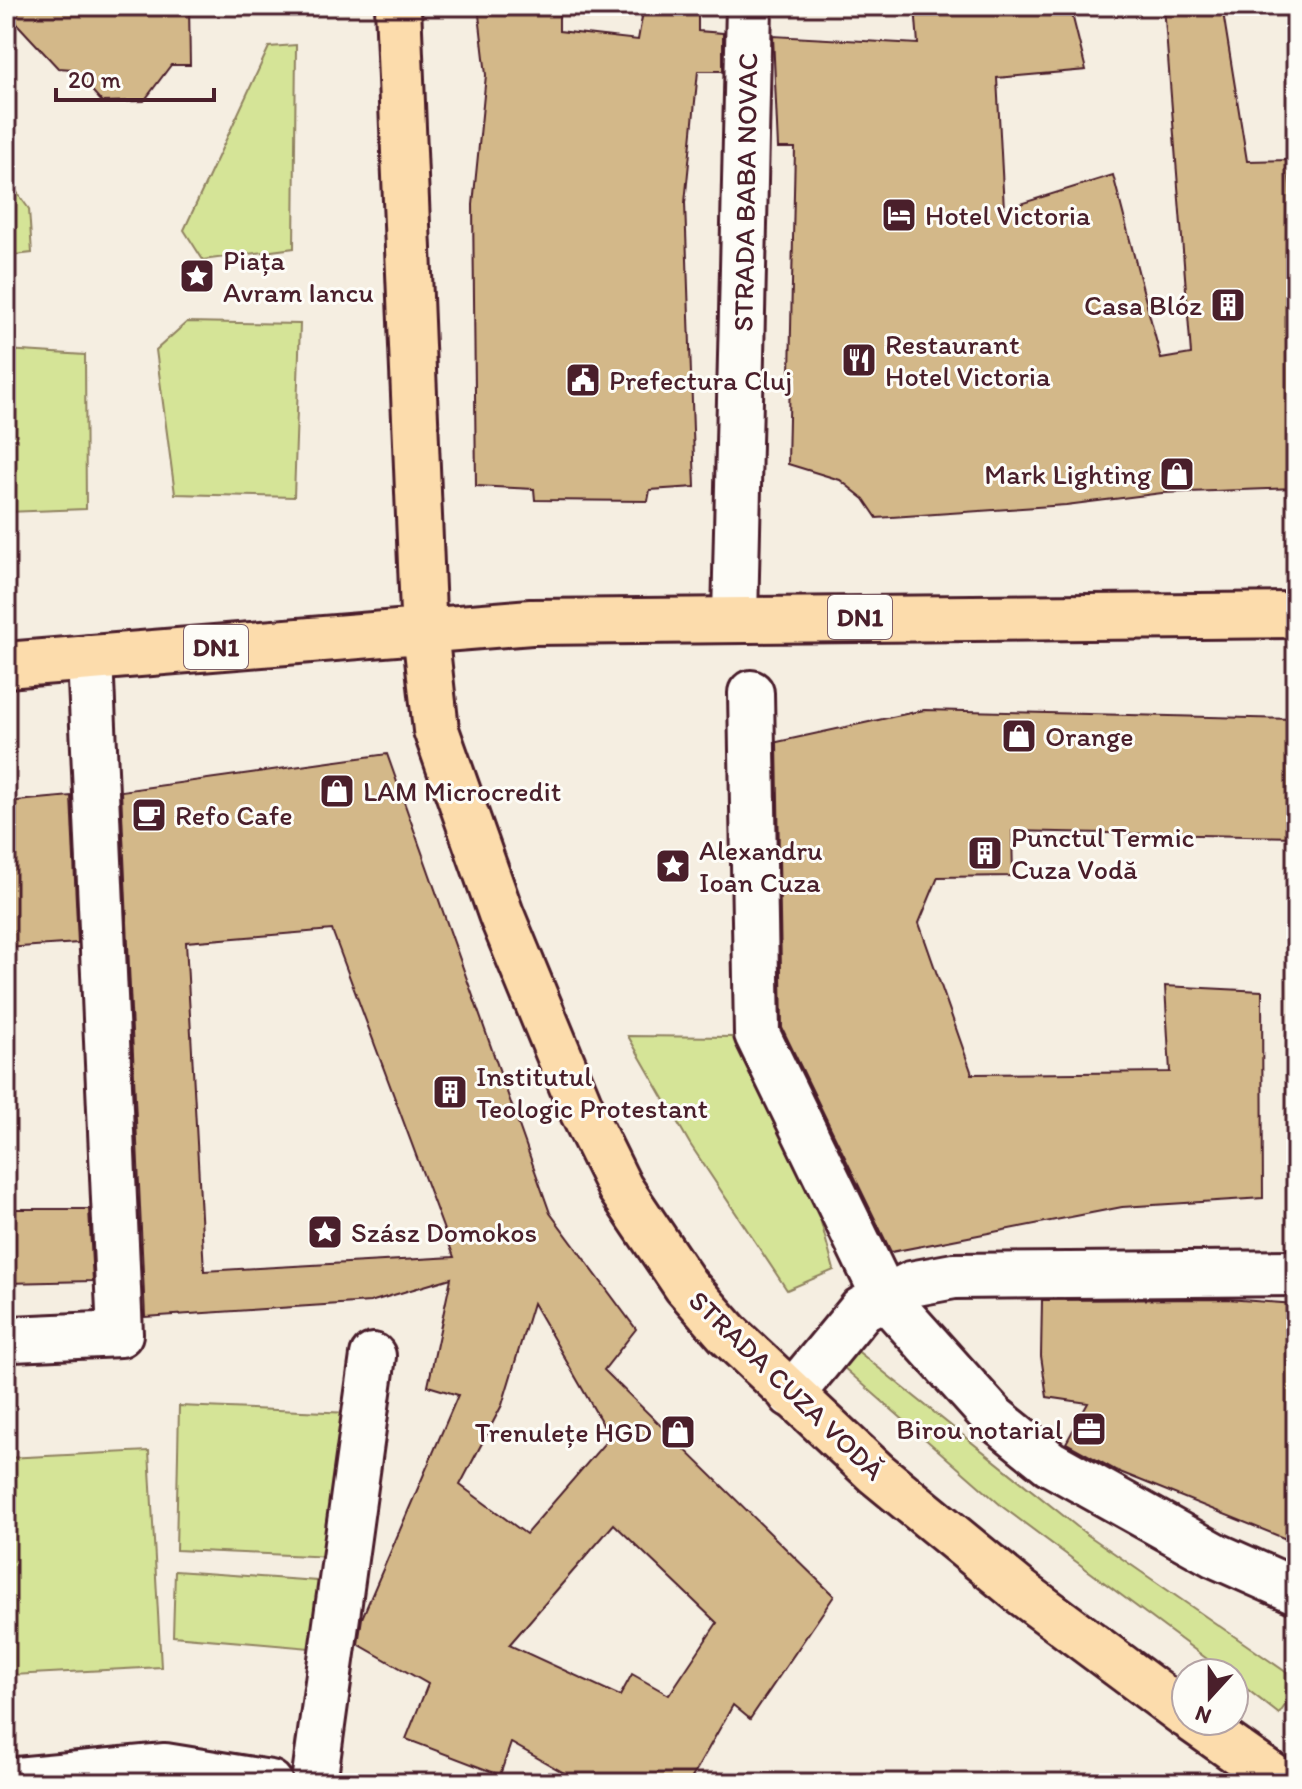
<svg xmlns="http://www.w3.org/2000/svg" width="1302" height="1789" font-family="Itim,sans-serif">
<style>
.green{fill:#d5e497;stroke:#908261;stroke-width:2}
.building{fill:#d3b889;stroke:#4a1f2b;stroke-width:2;fill-rule:evenodd}
.lines{fill:none;stroke-linecap:round;stroke-linejoin:round}
.minor-casing{stroke:#4a1f2b;stroke-width:50}
.major-casing{stroke:#4a1f2b;stroke-width:50}
.minor{stroke:#fdfcf7;stroke-width:44}
.major{stroke:#fcdcac;stroke-width:44}
.labels{text-anchor:middle;dominant-baseline:central;stroke-width:6;stroke-linejoin:round;paint-order:stroke}
.shield{fill:#fdfcf7;stroke:#806168;stroke-width:2}
.shield-label{font-size:26px;font-weight:bold;fill:#4a1f2b}
.street-label{font-size:28px;fill:#4a1f2b;stroke:#fdfcf7}
.poi-label{font-size:28px;fill:#4a1f2b;stroke:#fdfcf7;text-anchor:start}
</style>
<rect width="100%" height="100%" fill="#f5eee1"/>
<filter id="ink" filterUnits="userSpaceOnUse"><feTurbulence type="fractalNoise" baseFrequency=".0125" numOctaves="2"/><feDisplacementMap in="SourceGraphic" scale="16" xChannelSelector="R" yChannelSelector="G"/><feConvolveMatrix kernelMatrix="1 2 1 2 8 2 1 2 1" color-interpolation-filters="sRGB"/></filter>
<g filter="url(#ink)">
<path class="green" d="M296,45L294,248L203,260L184,230L269,47Z
M6,177L29,209L32,253L6,256Z
M187,322L300,324L294,497L175,494L156,350Z
M6,350L85,355L86,509L6,512Z
M628,1036L735,1037L815,1200L834,1270L787,1290L690,1144Z
M840,1337L1085,1533L1296,1679V1690L1279,1714L1234,1679V1673H1226L1004,1508L827,1353Z
M179,1406L352,1413L332,1557L176,1550Z
M149,1451L161,1667L13,1675L6,1458Z
M175,1571L332,1582L321,1649L173,1636Z"/>
<path class="building" d="M6,6H189L190,65H171L144,101L102,102L73,69L58,68L6,12Z
M478,6H559V31L638,40L644,6H698V31L723,33V71H698L685,203L695,487L650,490L648,501L535,500L534,489L476,486L473,205L486,75Z
M915,6H1070L1086,70L997,78L1004,209L1113,175L1161,359L1191,354L1164,6H1222L1247,161L1288,160L1296,260V488L1162,493L1066,505L877,518L864,499L840,480L788,464L795,148H778L773,36L918,44Z
M924,710L1296,719V837L1012,831L1013,876L938,877L919,923L972,1074L1170,1072L1165,986L1262,991L1263,1198L1122,1207L891,1252L782,1028L777,742Z
M387,754L550,1213L636,1329L604,1370L834,1596L750,1719L733,1705L689,1783H582L511,1743L500,1775L406,1739L428,1684L358,1644L362,1618L458,1395L428,1386L451,1278L370,1302L145,1317L121,791ZM332,930L454,1257L204,1271L186,942ZM533,1303L610,1437L526,1534L460,1485L502,1405ZM614,1524L717,1623L669,1695L632,1674L620,1696L509,1645Z
M71,796L78,943L6,948V802Z
M6,1209H89L93,1281L6,1283Z
M1227,1299L1296,1304V1543L1115,1470L1066,1443L1088,1403L1047,1397L1041,1356L1042,1300Z"/>
<g class="lines">
<defs>
<path id="minor" d="M735,618L749,6
M751,693L757,1034L884,1296L993,1417L1050,1463L1215,1555L1296,1591
M13,1339L120,1334L90,658
M791,1395L862,1309L911,1284L954,1276L1296,1273
M6,1781L165,1766L270,1783
M314,1783L373,1356"/>
<path id="major" d="M398,6L423,613L436,730L501,914L583,1113L620,1188L686,1286L728,1334L876,1473L1021,1592L1186,1715
M6,665L531,622L1296,615
M1194,1721L1282,1783"/>
</defs>
<use href="#minor" class="minor-casing"/>
<use href="#major" class="major-casing"/>
<use href="#minor" class="minor"/>
<use href="#major" class="major"/>
</g>
</g>
<defs>
<symbol id="hotel-square" viewBox="-11 -11 22 22"><rect x="-9" y="-9" width="18" height="18" rx="4" fill="#4a1f2b" stroke="#fdfcf7"/><path d="M-6-4.5h1.5V1H6V5H4.5V3h-9V5H-6ZM-4 0a1.8 1.8 0 1 1 3.6 0ZM.5 0V-2.5h3Q6-2.5 6 0Z" fill="#fff"/></symbol>
<symbol id="sight-square" viewBox="-11 -11 22 22"><rect x="-9" y="-9" width="18" height="18" rx="4" fill="#4a1f2b" stroke="#fdfcf7"/><path d="M0-6L1.8-2.2L6-1.7L2.9 1.2L3.7 5.4L0 3.3L-3.7 5.4L-2.9 1.2L-6-1.7L-1.8-2.2Z" fill="#fff"/></symbol>
<symbol id="building-square" viewBox="-11 -11 22 22"><rect x="-9" y="-9" width="18" height="18" rx="4" fill="#4a1f2b" stroke="#fdfcf7"/><path d="M-4-6H4V6H1V3H-1V6H-4ZM-2.5-4.3h1.7v1.8h-1.7ZM.8-4.3h1.7v1.8H.8ZM-2.5-1h1.7V.8h-1.7ZM.8-1h1.7V.8H.8Z" fill="#fff"/></symbol>
<symbol id="restaurant-square" viewBox="-11 -11 22 22"><rect x="-9" y="-9" width="18" height="18" rx="4" fill="#4a1f2b" stroke="#fdfcf7"/><path d="M-5-6h1v4h1v-4h1v4h1v-4h1v5L-1.5 .5V6h-2V.5L-5-1ZM5-6V6H3V1.5H1.5Q1.5-4 5-6Z" fill="#fff"/></symbol>
<symbol id="civic-square" viewBox="-11 -11 22 22"><rect x="-9" y="-9" width="18" height="18" rx="4" fill="#4a1f2b" stroke="#fdfcf7"/><path d="M-.6-6.5H3V-4.5H.6V-3L4-1V1h2V6H-6V1h2V-1L-.6-3ZM-1.2 2.5V6h2.4V2.5Z" fill="#fff"/></symbol>
<symbol id="shop-square" viewBox="-11 -11 22 22"><rect x="-9" y="-9" width="18" height="18" rx="4" fill="#4a1f2b" stroke="#fdfcf7"/><path d="M-5-2.5h2.3a2.7 3.5 0 0 1 5.4 0H5L5.5 6h-11ZM-1.5-2.5h3a1.5 2.3 0 0 0-3 0Z" fill="#fff"/></symbol>
<symbol id="cafe-square" viewBox="-11 -11 22 22"><rect x="-9" y="-9" width="18" height="18" rx="4" fill="#4a1f2b" stroke="#fdfcf7"/><path d="M-5.5-4.5H6V0H3Q3 3.5 0 3.5H-2.5Q-5.5 3.5-5.5 0ZM3-3.2v2h1.7v-2ZM-6 4.5H4V6H-6Z" fill="#fff"/></symbol>
<symbol id="office-square" viewBox="-11 -11 22 22"><rect x="-9" y="-9" width="18" height="18" rx="4" fill="#4a1f2b" stroke="#fdfcf7"/><path d="M-6-3h4V-5.5h4V-3h4V5H-6ZM-1-4.5V-3h2v-1.5ZM-6 0V1H6V0Z" fill="#fff"/></symbol>
</defs>
<g fill-rule="evenodd">
<use href="#hotel-square" x="879" y="195" width="40" height="40"/>
<use href="#sight-square" x="177" y="256" width="40" height="40"/>
<use href="#building-square" x="1208" y="285" width="40" height="40"/>
<use href="#restaurant-square" x="839" y="340" width="40" height="40"/>
<use href="#civic-square" x="563" y="360" width="40" height="40"/>
<use href="#shop-square" x="1157" y="454" width="40" height="40"/>
<use href="#shop-square" x="999" y="716" width="40" height="40"/>
<use href="#shop-square" x="317" y="771" width="40" height="40"/>
<use href="#cafe-square" x="129" y="795" width="40" height="40"/>
<use href="#building-square" x="965" y="833" width="40" height="40"/>
<use href="#sight-square" x="653" y="846" width="40" height="40"/>
<use href="#building-square" x="430" y="1072" width="40" height="40"/>
<use href="#sight-square" x="305" y="1212" width="40" height="40"/>
<use href="#office-square" x="1069" y="1409" width="40" height="40"/>
<use href="#shop-square" x="658" y="1412" width="40" height="40"/>
</g>
<g class="labels">
<g class="shield">
<rect x="828" y="595" width="64" height="44" rx="6"/>
<rect x="184" y="625" width="64" height="44" rx="6"/>
</g>
<g class="shield-label">
<text x="860" y="617">DN1</text>
<text x="216" y="647">DN1</text>
</g>
<g class="street-label">
<text transform="translate(745 192) rotate(-89)">STRADA BABA NOVAC</text>
<text transform="translate(787 1385) rotate(44)">STRADA CUZA VODĂ</text>
</g>
<g class="poi-label">
<text x="925" y="215">Hotel Victoria</text>
<text x="223" y="260">Piața<tspan x="223" dy="32">Avram Iancu</tspan></text>
<text x="1202" y="305" text-anchor="end">Casa Blóz</text>
<text x="885" y="344">Restaurant<tspan x="885" dy="32">Hotel Victoria</tspan></text>
<text x="609" y="380">Prefectura Cluj</text>
<text x="1151" y="474" text-anchor="end">Mark Lighting</text>
<text x="1045" y="736">Orange</text>
<text x="363" y="791">LAM Microcredit</text>
<text x="175" y="815">Refo Cafe</text>
<text x="1011" y="837">Punctul Termic<tspan x="1011" dy="32">Cuza Vodă</tspan></text>
<text x="699" y="850">Alexandru<tspan x="699" dy="32">Ioan Cuza</tspan></text>
<text x="476" y="1076">Institutul<tspan x="476" dy="32">Teologic Protestant</tspan></text>
<text x="351" y="1232">Szász Domokos</text>
<text x="1063" y="1429" text-anchor="end">Birou notarial</text>
<text x="652" y="1432" text-anchor="end">Trenulețe HGD</text>
</g>
</g>
<rect width="1302" height="1789" fill="none" stroke="#fdfcf7" stroke-width="32"/>
<rect x="16" y="16" width="1270" height="1757" fill="none" stroke="#4a1f2b" stroke-width="3" filter="url(#ink)"/>
<g transform="translate(1210 1697) rotate(201)"><circle r="38" fill="#fdfcf7" stroke="#b5a4a5" stroke-width="2"/>
<path d="M0-6L14 30L0 20L-14 30Z" fill="#4a1f2b"/>
<text y="-12" font-size="22" font-weight="bold" text-anchor="middle" fill="#4a1f2b">N</text>
</g>
<path d="M56 88v12h158v-12" fill="none" stroke="#4a1f2b" stroke-width="4"/>
<text x="68" y="88" font-size="24" fill="#4a1f2b" stroke="#fdfcf7" stroke-width="6" paint-order="stroke">20 m</text>
</svg>
